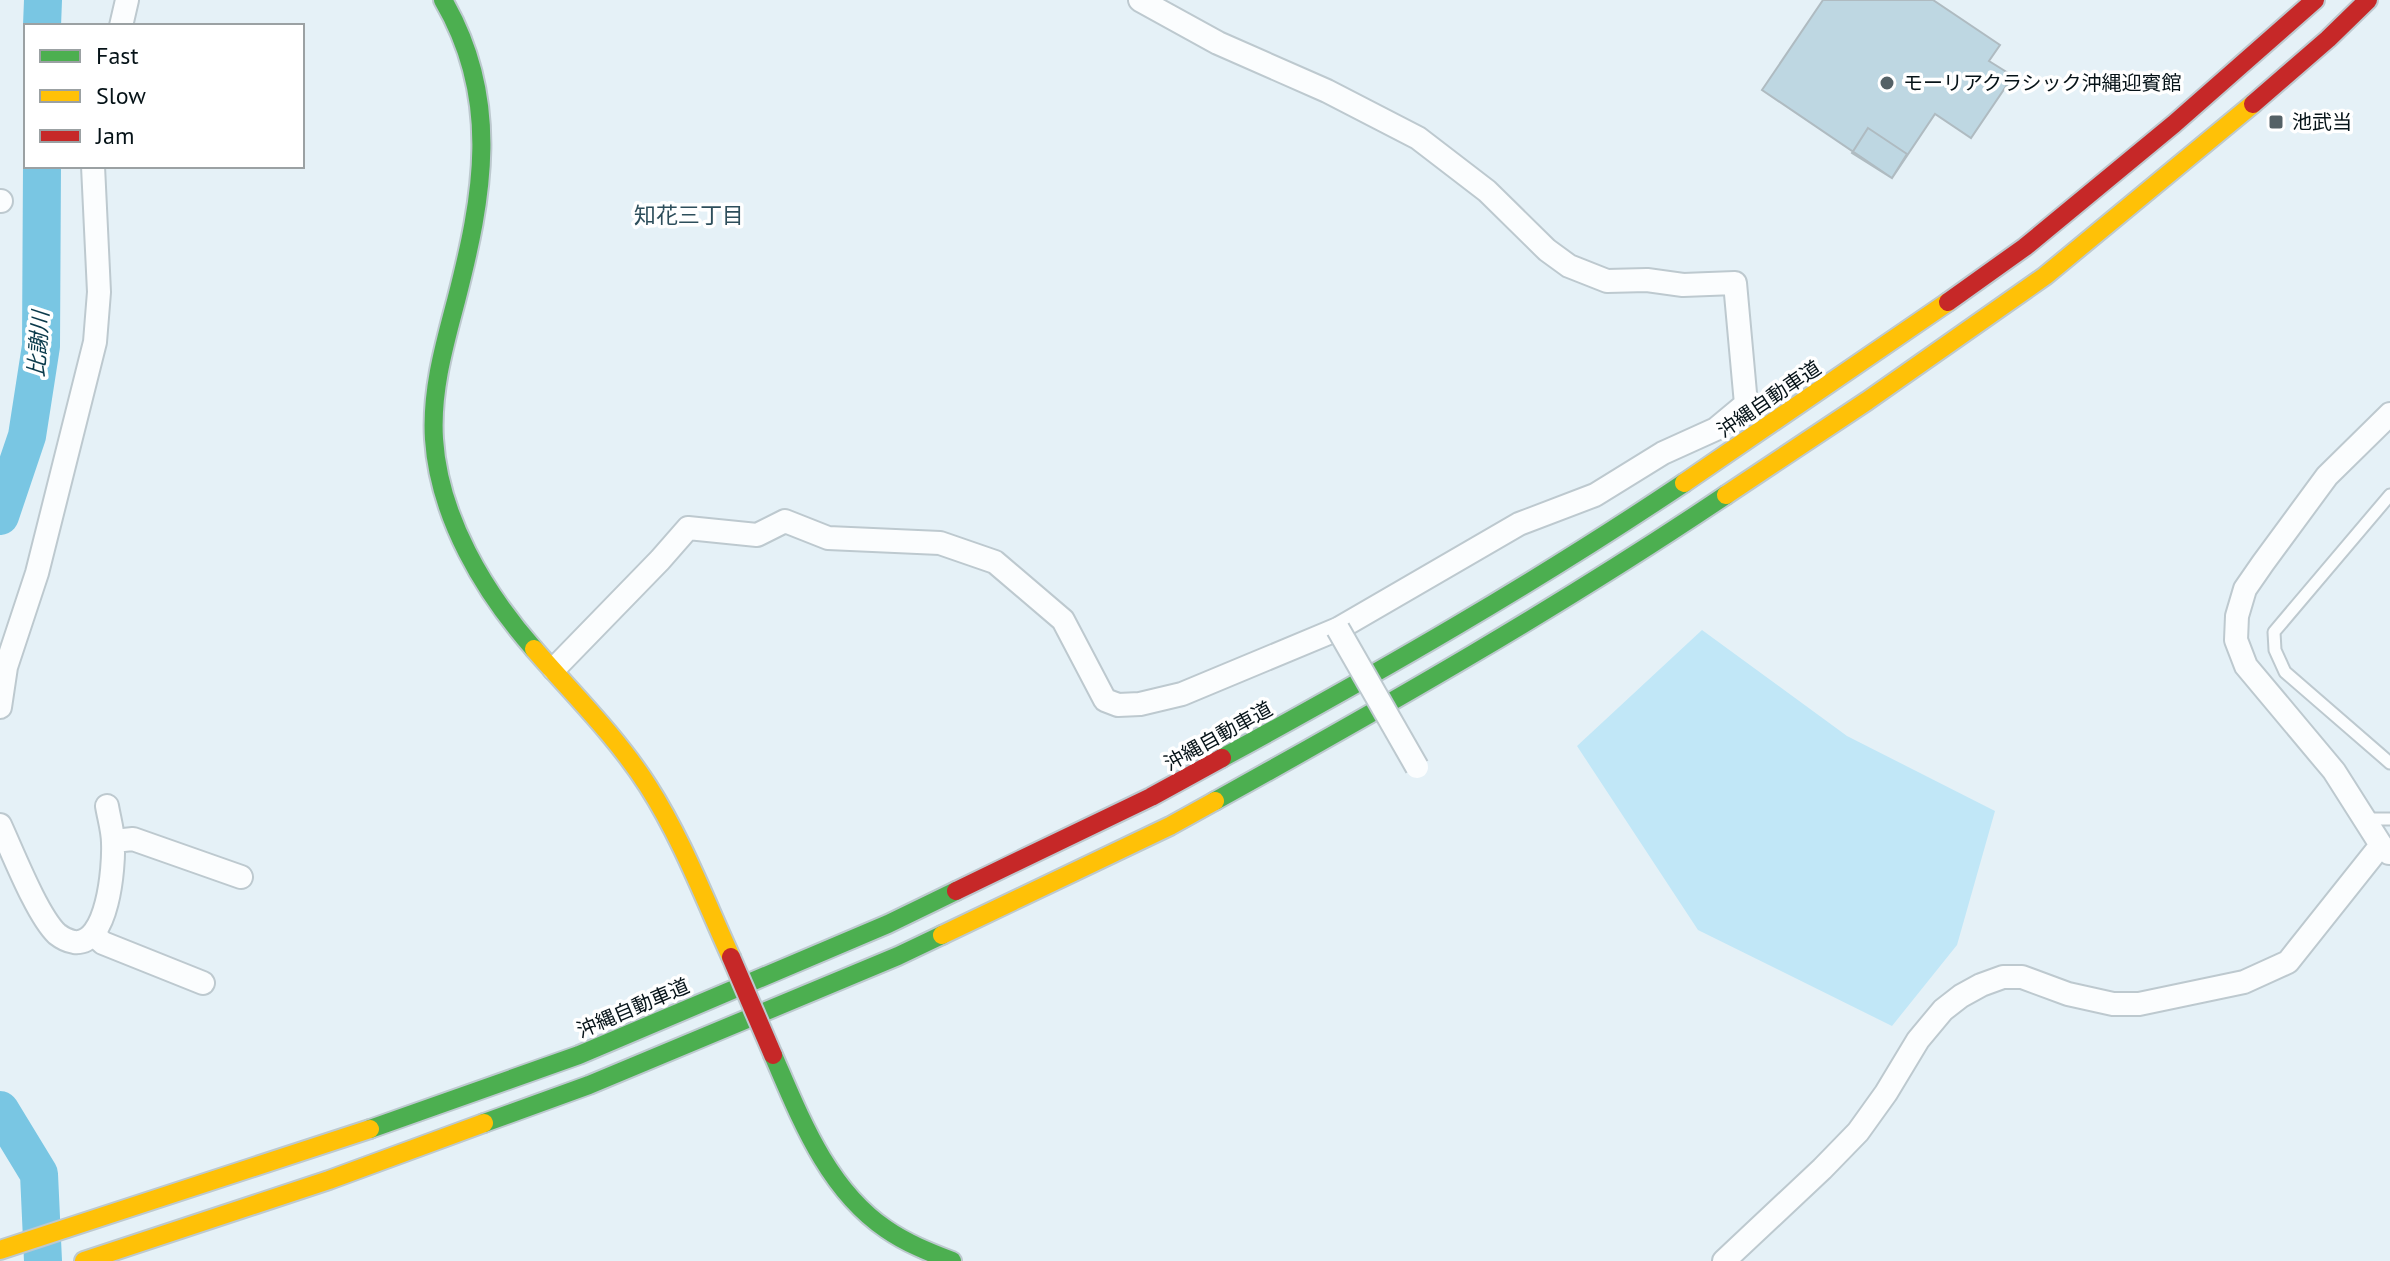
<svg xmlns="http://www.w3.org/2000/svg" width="2390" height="1261" font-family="'PT Sans','Noto Sans JP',sans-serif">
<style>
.green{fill:#c1e7f7}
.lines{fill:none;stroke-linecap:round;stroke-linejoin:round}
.river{stroke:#79c6e3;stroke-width:38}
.building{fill:#bed7e2;stroke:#afbbc1;stroke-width:2}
.lane-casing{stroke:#bdc9cf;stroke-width:15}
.street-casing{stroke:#bdc9cf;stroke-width:26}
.fast-casing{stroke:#bdc9cf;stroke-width:22}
.slow-casing{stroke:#bdc9cf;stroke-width:22}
.jam-casing{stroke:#bdc9cf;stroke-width:22}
.lane{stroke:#fbfdfe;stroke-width:11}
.street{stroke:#fbfdfe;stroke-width:22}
.fast{stroke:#4caf50;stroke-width:18}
.slow{stroke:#ffc107;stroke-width:18}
.jam{stroke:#c62828;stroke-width:18}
.street-bridge-casing{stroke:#bdc9cf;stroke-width:26;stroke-linecap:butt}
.jam-bridge-casing{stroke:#bdc9cf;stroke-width:22;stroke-linecap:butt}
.street-bridge{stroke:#fbfdfe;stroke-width:22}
.jam-bridge{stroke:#c62828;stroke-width:18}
.poi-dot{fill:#546166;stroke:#fff;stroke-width:3}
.labels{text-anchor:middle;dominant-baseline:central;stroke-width:7;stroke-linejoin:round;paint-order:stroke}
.poi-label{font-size:20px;fill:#061318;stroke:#fff;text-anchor:start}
.street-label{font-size:20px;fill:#061318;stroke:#fff}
.neighbourhood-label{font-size:22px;fill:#2d4e5b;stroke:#fff}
.water-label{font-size:22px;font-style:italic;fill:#0b3a4b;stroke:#fff}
</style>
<rect width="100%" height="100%" fill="#e5f1f7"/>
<path class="green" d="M1702,630L1847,736L1995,811L1957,945L1892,1026L1698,930L1577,746Z"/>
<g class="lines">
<path class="river" d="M42,26L43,0
M0,516L27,436L41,346L42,166
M0,1110L39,1174L43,1261"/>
</g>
<path class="building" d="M1823,0H1933L2000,45L1989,61L2013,76L1971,138L1935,114L1892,178L1762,90Z
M1868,128L1907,154L1892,178L1852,153Z"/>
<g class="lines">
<defs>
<path id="lane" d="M2390,495L2274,632L2275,650L2285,672L2390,763
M2365,819H2390"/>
<path id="street" d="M121,26L127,0
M0,201H1
M554,669L660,560L688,528L757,535L785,521L828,538L940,543L995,562L1063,620L1105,700L1118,705L1140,704L1182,694L1338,629L1519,524L1595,495L1663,453L1716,429L1746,404L1735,283L1683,285L1647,280L1607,281L1569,266L1547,250L1487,191L1418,138L1327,91L1218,43L1140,0
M0,707L6,667L37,573L95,342L99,292L93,166
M0,825C13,853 37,915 57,934C62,938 68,941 74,942C108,946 114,867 113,843C113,831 109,818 107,806
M114,841L133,839L241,877
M2389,853L2381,845L2334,771L2246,666L2236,640L2237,616L2245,589L2263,563L2327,476L2390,414
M94,935L103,943L203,983
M1724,1261L1822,1169L1858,1132L1886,1093L1918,1040L1943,1010L1961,996L1981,985L2003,977H2022L2068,994L2113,1004H2139L2244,982L2288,962L2381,845"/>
<path id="fast" d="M443,0C501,99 483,196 456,301C444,346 431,392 434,439C439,517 484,592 534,649
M1222,758C1380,672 1535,583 1684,483
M1215,801C1388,705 1561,606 1726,495
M773,1055C800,1117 827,1189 886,1229C906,1243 929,1252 952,1261
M484,1123L589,1085L898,956L942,935
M370,1129L579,1055L888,924L956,891"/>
<path id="slow" d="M1684,483L1948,302
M1726,495L1867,401L2045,276L2253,104
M534,649C573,694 616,736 648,786C682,839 705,900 731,957
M942,935L1170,826L1215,801
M0,1250L370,1129
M84,1261L329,1180L484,1123"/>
<path id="jam" d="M2253,104L2328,39L2368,0
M1948,302L2025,247L2174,124L2315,0
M956,891L1151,797L1222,758"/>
</defs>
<use href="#lane" class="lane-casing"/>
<use href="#street" class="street-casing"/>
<use href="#fast" class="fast-casing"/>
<use href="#slow" class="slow-casing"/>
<use href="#jam" class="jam-casing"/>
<use href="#lane" class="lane"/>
<use href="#street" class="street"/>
<use href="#fast" class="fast"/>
<use href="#slow" class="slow"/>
<use href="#jam" class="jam"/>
<defs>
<path id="street-bridge" d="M1338,629L1417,767"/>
<path id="jam-bridge" d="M731,957L773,1055"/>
</defs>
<use href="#street-bridge" class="street-bridge-casing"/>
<use href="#jam-bridge" class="jam-bridge-casing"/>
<use href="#street-bridge" class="street-bridge"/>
<use href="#jam-bridge" class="jam-bridge"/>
</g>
<g class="poi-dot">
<circle cx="1887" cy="83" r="8"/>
<rect x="2268" y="114" width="16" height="16" rx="4"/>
</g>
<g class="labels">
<g class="poi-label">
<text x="1903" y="83">モーリアクラシック沖縄迎賓館</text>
<text x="2292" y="122">池武当</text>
</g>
<g class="street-label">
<text transform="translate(1769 399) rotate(-34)">沖縄自動車道</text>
<text transform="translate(1218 736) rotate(-29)">沖縄自動車道</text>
<text transform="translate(633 1008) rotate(-23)">沖縄自動車道</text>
</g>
<g class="neighbourhood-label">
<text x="689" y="215">知花三丁目</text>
</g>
<g class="water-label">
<text transform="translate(38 344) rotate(-86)">比謝川</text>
</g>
</g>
<rect x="24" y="24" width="280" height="144" fill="#ffffff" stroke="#9ba1a3" stroke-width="2"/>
<rect x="40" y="50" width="40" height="12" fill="#4caf50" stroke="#9ba1a3" stroke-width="2"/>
<text x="96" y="64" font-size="24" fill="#061318">Fast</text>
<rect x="40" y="90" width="40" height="12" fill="#ffc107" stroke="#9ba1a3" stroke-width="2"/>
<text x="96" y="104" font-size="24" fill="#061318">Slow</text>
<rect x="40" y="130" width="40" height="12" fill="#c62828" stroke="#9ba1a3" stroke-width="2"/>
<text x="96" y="144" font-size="24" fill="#061318">Jam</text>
</svg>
